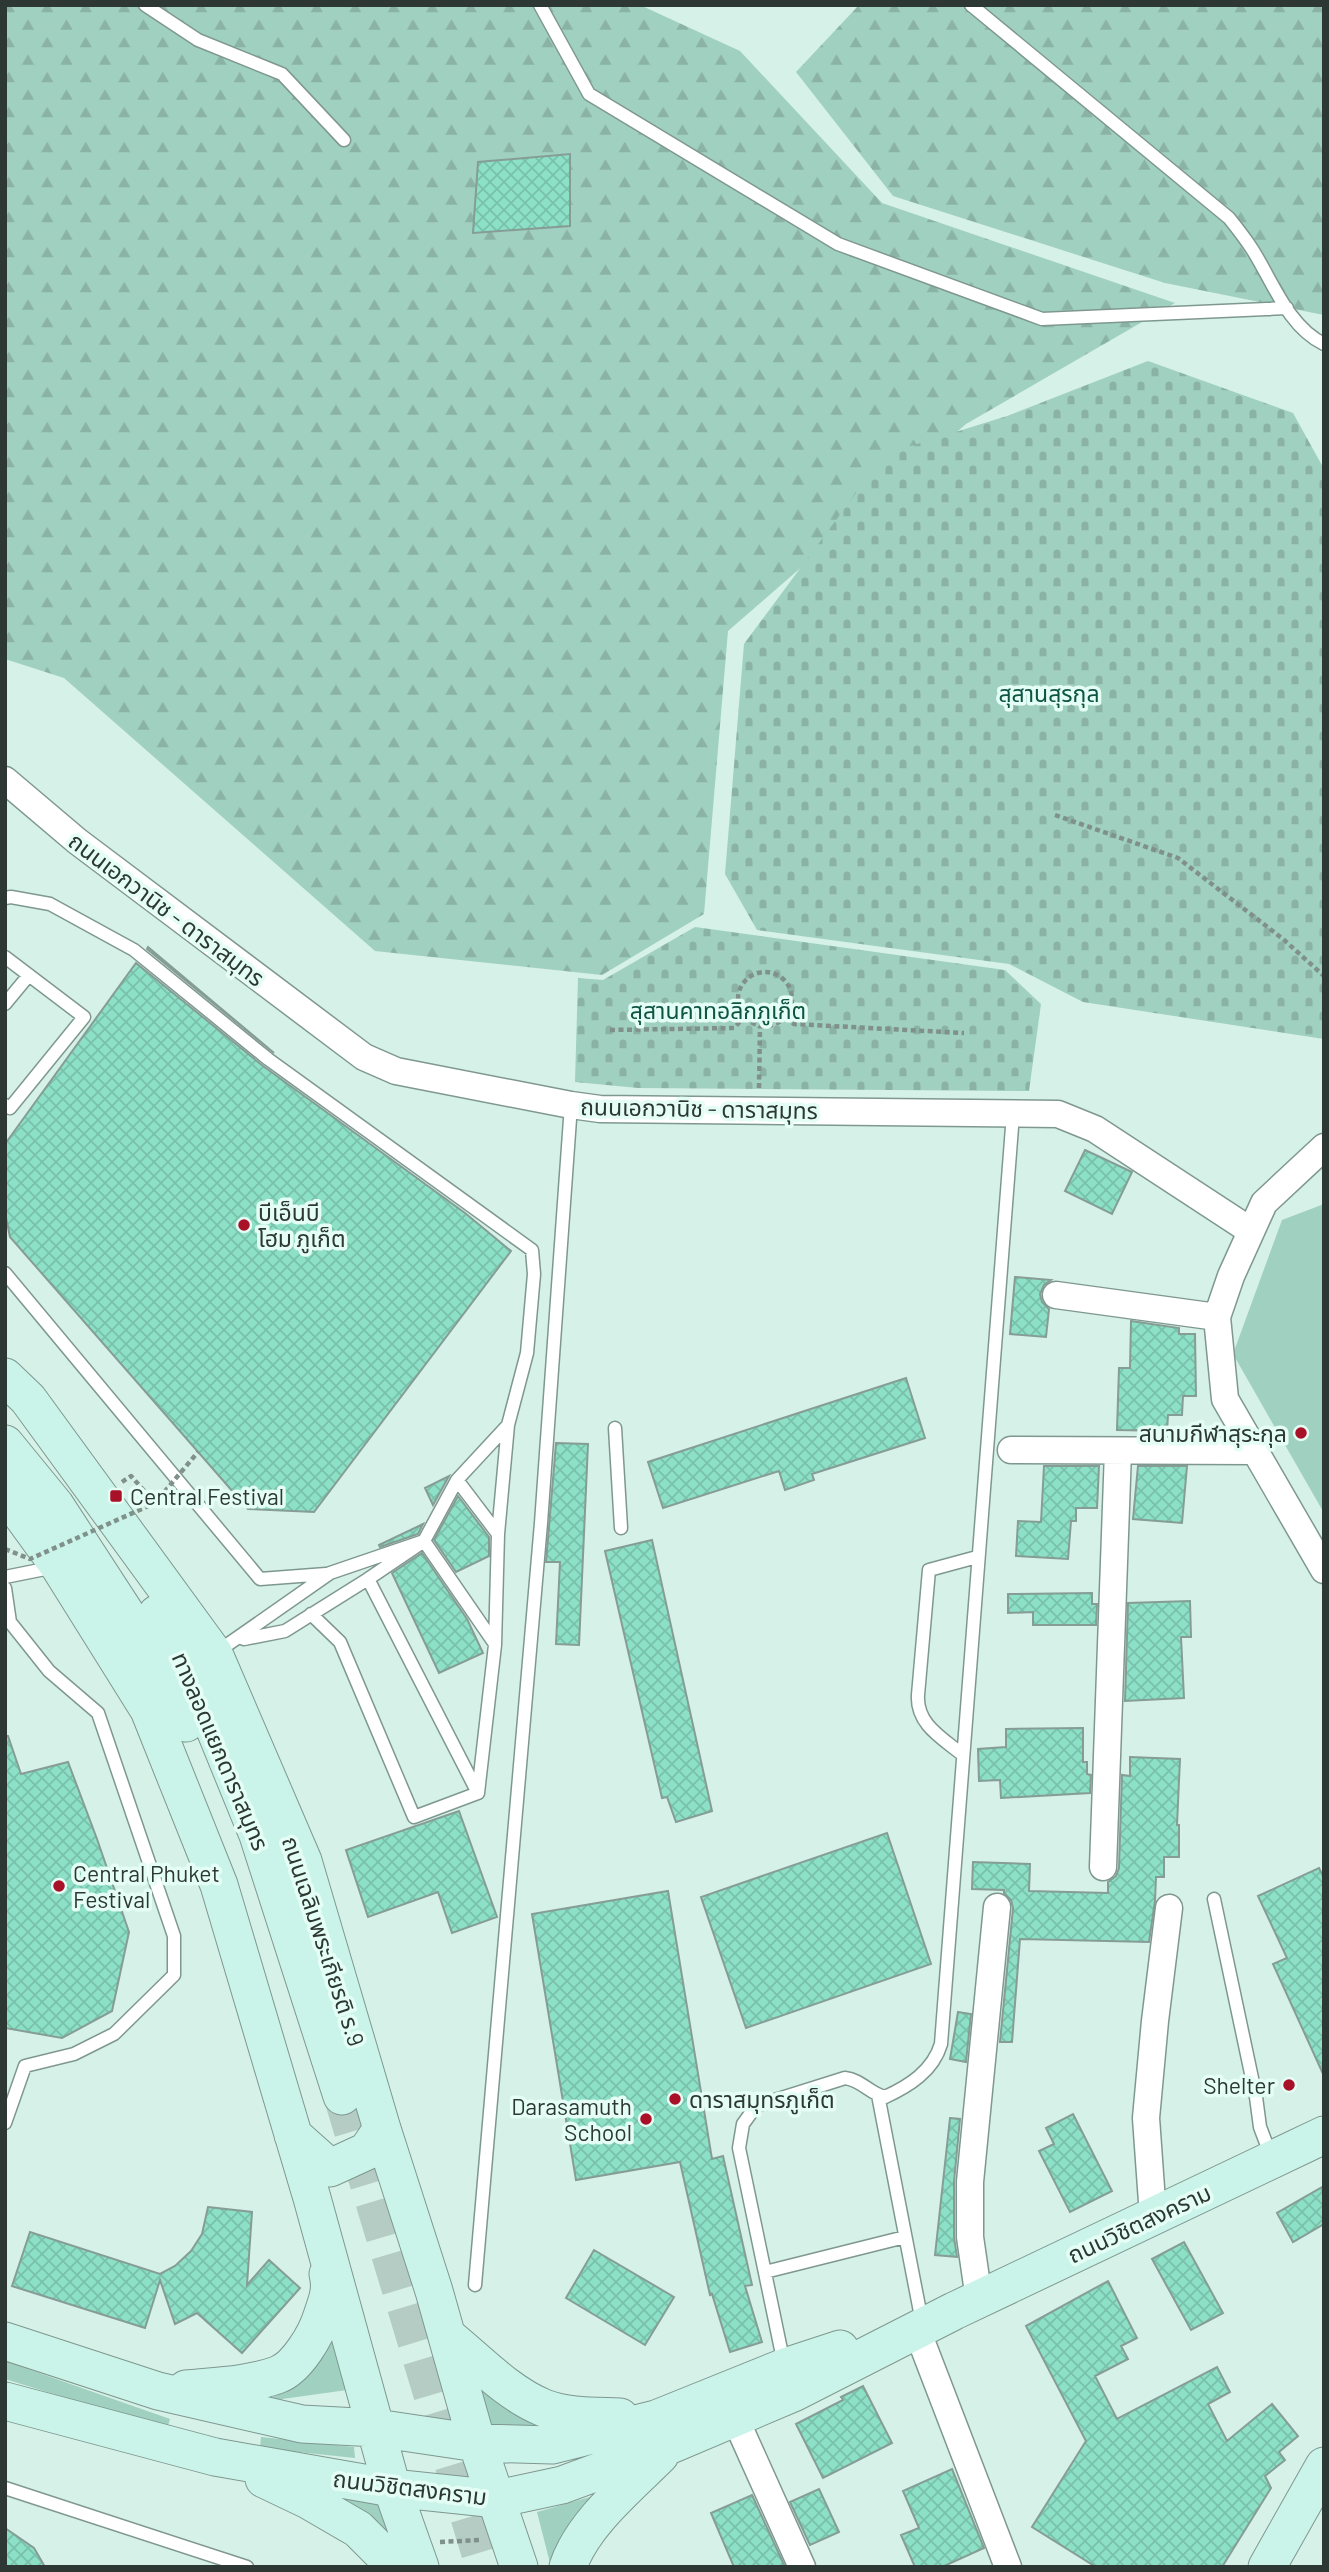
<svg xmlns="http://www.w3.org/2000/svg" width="1329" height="2572" font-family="Barlow,'Noto Sans Thai',sans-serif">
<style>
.green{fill:#a0d0c0}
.forest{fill:url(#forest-firs)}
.cemetery{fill:url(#cemetery-stones)}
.building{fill:url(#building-cross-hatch);stroke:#859d95;stroke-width:2}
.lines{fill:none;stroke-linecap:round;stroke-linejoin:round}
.secondary-tunnel{stroke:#b4ccc3;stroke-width:37;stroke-dasharray:37 18;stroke-linecap:butt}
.service-casing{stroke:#7f988f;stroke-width:15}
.minor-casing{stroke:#7f988f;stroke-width:29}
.secondary-casing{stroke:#7f988f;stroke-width:39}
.path{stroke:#7f918a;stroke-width:4.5;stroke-dasharray:5 3.5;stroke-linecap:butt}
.service{stroke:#fff;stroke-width:12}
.minor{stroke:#fff;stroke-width:26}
.secondary{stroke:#caf4e9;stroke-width:37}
.path-bridge{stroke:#7f918a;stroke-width:4.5;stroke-dasharray:5 3.5;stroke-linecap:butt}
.poi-dot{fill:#a81127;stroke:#e4fef5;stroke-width:2.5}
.labels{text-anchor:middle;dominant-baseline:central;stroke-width:7;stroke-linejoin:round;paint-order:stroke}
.park-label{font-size:23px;fill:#0d5443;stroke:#e4fef5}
.street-label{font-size:23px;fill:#2d3834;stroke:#e4fef5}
.poi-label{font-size:23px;fill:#2d3834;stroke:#e4fef5;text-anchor:start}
</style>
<defs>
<pattern id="forest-firs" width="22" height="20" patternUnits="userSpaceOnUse" patternTransform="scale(1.75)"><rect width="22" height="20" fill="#a0d0c0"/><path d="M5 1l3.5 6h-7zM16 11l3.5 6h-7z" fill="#8ab3a6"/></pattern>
<pattern id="cemetery-stones" width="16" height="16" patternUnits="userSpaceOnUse" patternTransform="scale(1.75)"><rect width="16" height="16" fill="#a0d0c0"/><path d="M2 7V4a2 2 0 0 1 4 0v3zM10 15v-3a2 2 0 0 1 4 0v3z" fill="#8ab3a6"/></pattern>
<pattern id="building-cross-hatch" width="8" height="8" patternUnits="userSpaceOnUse" patternTransform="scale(1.75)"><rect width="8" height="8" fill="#8ce0c6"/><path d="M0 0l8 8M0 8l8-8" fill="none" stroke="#79c1ab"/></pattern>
</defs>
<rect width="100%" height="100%" fill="#d6f1e7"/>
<path class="green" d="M1324,1204V1513L1233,1354L1282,1220Z
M332,2337L347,2390L268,2401L297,2379Z
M5,2361L170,2419L167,2429L5,2379Z
M479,2389L556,2426L492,2429Z
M261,2437L354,2447L355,2458L260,2448Z
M312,2487L383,2498L409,2563Z
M618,2489L551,2567L537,2512Z"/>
<path class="forest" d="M5,5H640L740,51L882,203L1175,303L966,424L728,631L704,914L602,975L375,951L64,678L5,659Z
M859,5H1324V315L1165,283L893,196L796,72Z"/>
<path class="cemetery" d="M1148,361L1293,413L1324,469V1039L1083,1002L1009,964L757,930L725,874L744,644L885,454L1007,416Z
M695,927L1005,970L1041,1004L1029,1091L638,1088L575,1082L578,978L603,980Z"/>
<path class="building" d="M570,154V226L473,233L478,162Z
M148,947L274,1053L147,949Z
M136,963L263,1066L465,1213L511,1251L314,1512L248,1509L10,1237L5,1213V1144Z
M1085,1150L1132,1172L1112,1214L1065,1191Z
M1015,1277L1051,1280L1044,1285L1040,1294L1042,1302L1049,1309L1046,1337L1010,1334Z
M1131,1321L1179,1328V1334H1195L1196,1396H1183L1182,1415H1168L1167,1431L1117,1430L1119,1368H1130Z
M906,1378L925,1438L812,1474L814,1480L785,1490L779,1471L663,1508L648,1462Z
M556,1443L588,1444L579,1645L556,1644L560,1562H546Z
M1044,1466H1099L1097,1508H1076V1521H1071L1068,1559L1016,1556L1018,1521L1041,1522Z
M1138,1466H1187L1182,1523L1133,1519Z
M449,1476L433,1505L425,1488Z
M458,1496L489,1537V1556L456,1572L434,1540Z
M423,1524L418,1534L380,1547L379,1545Z
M652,1540L712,1811L676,1822L667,1797L662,1798L605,1551Z
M422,1553L467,1619L483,1653L439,1673L392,1573Z
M1092,1593V1604H1097L1096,1625H1033V1612L1008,1613V1594Z
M1190,1601L1191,1637H1181L1184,1698L1125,1701L1128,1603Z
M1083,1728V1762H1087V1774L1091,1775L1090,1793L1001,1798L1000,1780L979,1781L978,1749L1006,1747V1729Z
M5,1736H8L21,1774L68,1762L97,1839L129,1932L112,2011L62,2038L5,2028Z
M1130,1757L1180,1759L1177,1825H1179V1857H1164V1877H1156L1155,1901L1149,1942L1020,1939L1012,2042H1000L1013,1908L1011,1900L1004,1893V1890L972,1889L973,1862L1030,1864L1029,1891L1108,1893V1882L1116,1876L1119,1868L1122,1775L1130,1776Z
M459,1811L497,1917L452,1933L438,1892L368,1917L346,1850Z
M887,1833L931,1964L746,2028L701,1897Z
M1319,1868L1324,1878V2076L1273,1964L1287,1958L1258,1896Z
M668,1891L712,2159L723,2156L752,2285L745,2286L762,2342L730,2352L712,2294L710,2295L680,2162L576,2180L532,1914Z
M958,2012L971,2014L966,2062L950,2059Z
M1073,2114L1112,2191L1070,2212L1039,2151L1054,2144L1046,2128Z
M950,2118L960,2119L954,2182V2237L957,2257L935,2255Z
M1324,2186V2224L1293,2242L1277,2213Z
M208,2207L252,2212L247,2285L269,2260L300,2288L242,2353L197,2313L175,2324L160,2280L145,2328L12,2286L30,2232L160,2274L175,2266L191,2251L202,2234Z
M1184,2242L1223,2313L1191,2330L1152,2259Z
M594,2250L674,2297L645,2345L566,2298Z
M1108,2281L1137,2338L1121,2346L1128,2359L1095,2376L1117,2419L1217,2367L1230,2392L1208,2404L1227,2441L1272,2404L1298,2436L1279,2452L1285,2460L1265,2476L1271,2488L1222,2567H1096L1032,2527L1086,2441L1026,2326Z
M863,2386L892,2443L823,2478L796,2424L843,2400L841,2397Z
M952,2469L984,2548L942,2567H915L901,2535L919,2528L903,2491Z
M819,2489L839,2532L810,2545L790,2502Z
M752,2495L785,2567H734L711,2513Z
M5,2528L34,2548L45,2567H5Z"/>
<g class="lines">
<path class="secondary-tunnel" d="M342,2096L484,2567"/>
<defs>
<path id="service" d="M145,5L198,40L282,74L344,140
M540,5L589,94L838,244L1042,319L1287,308
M971,5L1229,218C1237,228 1245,238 1252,249C1272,280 1288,327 1324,344
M5,898L11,897L50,904L134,950L268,1059L532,1250L534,1274L527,1353L508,1425L457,1480L424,1541L330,1573L217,1652
M5,957L84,1017L10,1108L5,1105
M5,1004L29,975
M5,1273L260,1579L326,1574
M615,1428L621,1528
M457,1480L498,1534
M5,1577L55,1567
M368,1579L424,1541L495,1644
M5,1588L10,1622L49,1671L98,1713L174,1936V1975L114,2034L74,2054L25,2066L5,2123
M244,1639L285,1631L368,1579L478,1793L414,1817L340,1642L311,1614
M963,1755C942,1738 916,1724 918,1695L929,1570L977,1557
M478,1793L495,1645L498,1534L508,1425
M1214,1899L1256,2097L1260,2127L1271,2156
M878,2095L922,2322
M765,2272L905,2237
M475,2285L541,1523L571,1105
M784,2364L739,2148L743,2124L756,2106L845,2078C862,2080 870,2094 885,2097C909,2086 933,2071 941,2044L1013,1114
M5,2488L247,2567"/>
<path id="minor" d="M5,780L77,841L364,1057L396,1071L571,1105L600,1109L1058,1114L1095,1129L1251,1231
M1324,1147L1264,1203L1231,1276L1217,1317L1225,1399L1324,1570
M1056,1295L1217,1317
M1011,1450L1254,1451
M1103,1867L1118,1451
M1153,2216L1146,2118L1155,2021L1169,1908
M979,2299L970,2237V2182L997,1907
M917,2330L1008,2567
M735,2418L802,2567"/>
<path id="secondary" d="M5,1377L28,1399L214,1654L303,1861L382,2129L434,2291L477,2443L519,2567
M5,1444L55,1505L163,1671L186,1723
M5,1492L59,1566L149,1710L219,1885L312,2198L392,2488L420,2567
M157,1614L187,1661L258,1835L342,2096
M293,2135L330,2168L367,2151L382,2129
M447,2336C477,2360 507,2393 544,2408C567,2417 595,2416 620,2417
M5,2341L158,2391L302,2424L376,2428L477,2443L552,2445L656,2419L785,2367L840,2349
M186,2389C216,2386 249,2385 277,2375C297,2368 316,2335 322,2316C327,2301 332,2290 328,2274
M5,2401L215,2457L392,2488L497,2499L562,2485L668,2446L793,2393L954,2311L1324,2135
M264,2479L308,2500L358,2529L396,2567
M568,2567C582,2524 629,2486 660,2455
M1267,2567L1324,2466"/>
</defs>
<use href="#service" class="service-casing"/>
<use href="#minor" class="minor-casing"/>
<use href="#secondary" class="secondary-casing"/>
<path class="path" d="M1055,815L1178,858L1283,939L1324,976
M738 999a27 27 0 1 1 54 0a27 27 0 1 1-54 0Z
M786,1017L794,1024L964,1033
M610,1030L734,1028L744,1017
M759,1088L760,1026
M122,1482L131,1476L155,1503
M440,2542L480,2540"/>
<use href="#service" class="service"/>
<use href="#minor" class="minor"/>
<use href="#secondary" class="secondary"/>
<path class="path-bridge" d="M5,1549L30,1559L155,1503L198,1452"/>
</g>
<g class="poi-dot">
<circle cx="244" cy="1225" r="7"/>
<circle cx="1301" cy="1433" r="7"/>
<rect x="109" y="1489" width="14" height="14" rx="3.5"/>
<circle cx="59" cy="1886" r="7"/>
<circle cx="1289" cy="2085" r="7"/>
<circle cx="675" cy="2099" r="7"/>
<circle cx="646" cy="2119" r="7"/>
</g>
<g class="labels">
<g class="park-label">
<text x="1049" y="693">สุสานสุรกุล</text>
<text x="718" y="1010">สุสานคาทอลิกภูเก็ต</text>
</g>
<g class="street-label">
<text transform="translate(167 909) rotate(37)">ถนนเอกวานิช - ดาราสมุทร</text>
<text transform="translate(699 1108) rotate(1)">ถนนเอกวานิช - ดาราสมุทร</text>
<text transform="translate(221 1751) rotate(67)">ทางลอดแยกดาราสมุทร</text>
<text transform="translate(324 1941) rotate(72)">ถนนเฉลิมพระเกียรติ ร.9</text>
<text transform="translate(1139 2223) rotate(-25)">ถนนวิชิตสงคราม</text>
<text transform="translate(410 2487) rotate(7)">ถนนวิชิตสงคราม</text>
</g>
<g class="poi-label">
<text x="258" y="1212">บีเอ็นบี<tspan x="258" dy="26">โฮม ภูเก็ต</tspan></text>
<text x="1287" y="1433" text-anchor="end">สนามกีฬาสุระกุล</text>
<text x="130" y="1496">Central Festival</text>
<text x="73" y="1873">Central Phuket<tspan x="73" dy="26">Festival</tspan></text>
<text x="1275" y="2085" text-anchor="end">Shelter</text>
<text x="689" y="2099">ดาราสมุทรภูเก็ต</text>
<text x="632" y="2106" text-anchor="end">Darasamuth<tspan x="632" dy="26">School</tspan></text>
</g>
</g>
<rect width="1329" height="2572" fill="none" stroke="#2d3834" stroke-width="14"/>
</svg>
